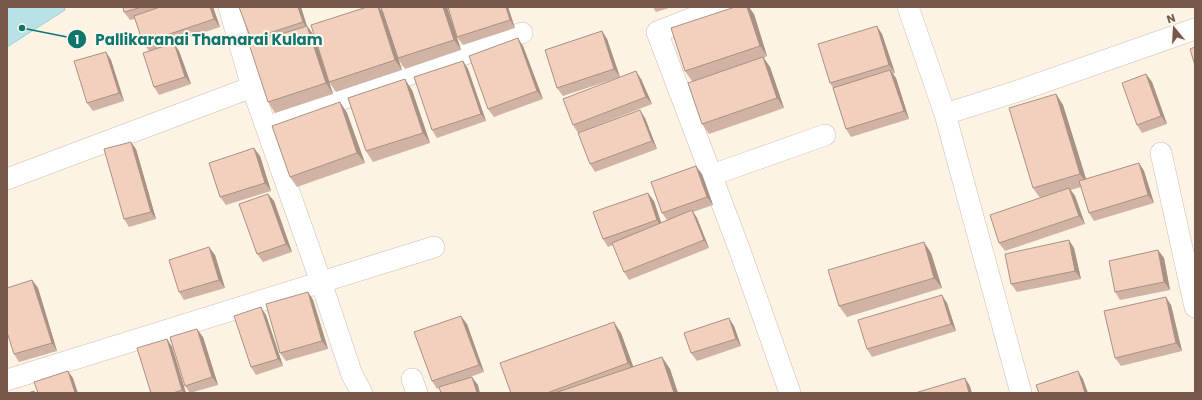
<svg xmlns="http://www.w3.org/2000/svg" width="1202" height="400" font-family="Poppins,sans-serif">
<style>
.water{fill:#b9e1e6;stroke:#a0d1d8}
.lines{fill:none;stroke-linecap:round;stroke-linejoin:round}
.street-casing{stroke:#d0bcae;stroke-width:22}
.street{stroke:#fff;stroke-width:21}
.wall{fill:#d0b3a3}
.shaded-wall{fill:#a99284}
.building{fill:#f2d0bd;stroke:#a99284}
.leader{fill:none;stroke:#0f766e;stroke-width:1.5}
.callout-dot{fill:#0f766e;stroke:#fff7ec;stroke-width:1.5}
.mark-label{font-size:12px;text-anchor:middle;font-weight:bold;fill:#fff}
.callout-label{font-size:15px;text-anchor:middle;font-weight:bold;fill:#0f766e;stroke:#fff7ec;stroke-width:4;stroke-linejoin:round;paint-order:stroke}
</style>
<rect width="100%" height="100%" fill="#fcf3e5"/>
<path class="water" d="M7,7H64L65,10L7,47Z"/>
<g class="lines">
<defs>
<path id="street" d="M229,7L252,87
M721,7L657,32L740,251L790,393
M908,7L945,114
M267,127L522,33
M1161,153L1195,307
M712,175L825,135
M7,179L252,87L321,282L352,375L362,393
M412,379L417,393
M7,380L434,247
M1021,393L945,114L1015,92L1195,29"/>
</defs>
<use href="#street" class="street-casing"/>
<use href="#street" class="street"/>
</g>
<path class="wall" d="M123,7H213L220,27L149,51L143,43L135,19L130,20L124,12Z
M301,7L307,26L314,35L379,7L383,13L381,7H447L461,50L405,69L398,59L402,70L336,92L329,82L333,94L275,113L268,102L253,43L251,39Z
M448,7H508L515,28L463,45L457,37Z
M653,7H672L656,12Z
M754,14L767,56L764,58L770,67L784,108L709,134L702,124L692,81L685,71Z
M602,31L607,39L620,77L563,96L557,88Z
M882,34L895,73L893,74L896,78L909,119L851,137L846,129L833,88L830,83Z
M523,46L543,99L494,117L488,109Z
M179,51L191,84L159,95L154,87Z
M106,52L111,60L124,101L93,111L87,103Z
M463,61L468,69L486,121L437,138L432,130Z
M1146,74L1152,82L1167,124L1142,133L1137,125Z
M641,79L652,104L578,133L573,125Z
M412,90L430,143L373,162L366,151Z
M1056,94L1063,105L1086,179L1139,163L1144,171L1154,203L1094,221L1089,213L1081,187L1071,190L1075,196L1085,224L1005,251L999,243L1040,198L1033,188Z
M340,102L347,113L365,163L297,187L290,177Z
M645,118L657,149L595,172L590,164Z
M136,149L156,219L129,227L124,219Z
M260,156L271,191L226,205L220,197Z
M702,174L713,205L693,212L697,218L709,248L629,280L624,272L613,245L608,247L603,239L654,201L661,223L667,220L662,213Z
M268,194L274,201L292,252L263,262L257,254Z
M924,242L931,253L942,288L847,317L839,306Z
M1074,248L1081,279L1017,292L1011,284Z
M1158,250L1164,258L1170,290L1120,300L1115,292Z
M215,255L225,288L184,300L179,292Z
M32,280L38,288L57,351L19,362L14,354Z
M308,292L313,300L328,349L286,361L280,353Z
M947,303L956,331L872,357L867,349Z
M1171,305L1182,351L1121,366L1115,358Z
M266,315L283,366L256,375L251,367Z
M467,324L484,372L470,377L478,385L439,388L437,389L432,381Z
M734,326L741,346L697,361L691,353Z
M621,333L633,367L662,357L670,369L678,393H511Z
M203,337L218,385L190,393L185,386Z
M167,339L172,347L186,393H151Z"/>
<path class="shaded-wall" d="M210,7H213L220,27L214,19Z
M298,7H301L308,30L303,22Z
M378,7H379L384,14L402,70L395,60Z
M443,7H447L461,50L454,40Z
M506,7H508L515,28L510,20Z
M747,7H749L754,14L767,56L760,46Z
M307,26L314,36L333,94L326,83Z
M877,26L882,34L895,73L889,65Z
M602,31L607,39L620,77L614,69Z
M518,38L523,46L543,99L537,91Z
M174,43L179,51L191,84L185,77Z
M106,52L111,60L124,101L119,93Z
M763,57L770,67L784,108L777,98Z
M463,61L468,69L486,121L481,114Z
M890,70L896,78L909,119L904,111Z
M636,71L641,79L652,104L646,97Z
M1146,74L1152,82L1167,124L1161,116Z
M405,79L412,90L430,143L423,133Z
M1056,94L1063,105L1088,185L1080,174Z
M340,102L347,113L365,163L357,153Z
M640,110L645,118L657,149L652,141Z
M131,142L136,149L156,219L151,212Z
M254,148L260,156L271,191L265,183Z
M1139,163L1144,171L1154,203L1148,195Z
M696,166L702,174L713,205L707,197Z
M1069,188L1075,196L1085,224L1079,216Z
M648,193L654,201L663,228L657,220Z
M268,194L274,201L292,252L286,244Z
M692,210L697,218L709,248L704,240Z
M1069,240L1074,248L1081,279L1075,271Z
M924,242L931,253L942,288L934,278Z
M209,247L215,255L225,288L219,280Z
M1158,250L1164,258L1170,290L1164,282Z
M32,280L38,288L57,351L52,343Z
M308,292L313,300L328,349L322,341Z
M942,295L947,303L956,331L951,324Z
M1166,297L1171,305L1182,351L1176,343Z
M261,307L266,315L283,366L278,359Z
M461,316L467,324L484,372L479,365Z
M729,318L734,326L741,346L736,339Z
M614,322L621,333L636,374L628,363Z
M197,329L203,337L218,385L212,377Z
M167,339L172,347L186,393H184L182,390Z
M662,357L670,369L678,393H674Z
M68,371L73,378L78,393H75Z
M1078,371L1083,379L1088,393H1085Z
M472,377L478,385L480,393H477Z
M965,378L970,386L972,393H969Z"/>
<path class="building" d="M123,7H142L124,12Z
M160,7H210L214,19L143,43L134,16Z
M239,7H298L303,22L251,39Z
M367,7H378L395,60L329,82L311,25Z
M381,7H443L454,40L398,58Z
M448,7H506L510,20L457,37Z
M735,7H747L760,46L685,71L671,28Z
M307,26L326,83L268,102L249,44Z
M877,26L889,65L830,83L818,44Z
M602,31L614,69L557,88L545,50Z
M518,38L537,91L488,109L469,56Z
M174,43L185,77L154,87L143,53Z
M1195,47V66L1190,49Z
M106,52L119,93L87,103L74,61Z
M763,57L777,98L702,124L688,83Z
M463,61L481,114L432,130L414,77Z
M890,70L904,111L846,129L833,88Z
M636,71L646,97L573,125L563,99Z
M1146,74L1161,116L1137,125L1122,83Z
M405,79L423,133L366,151L348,98Z
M1056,94L1080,174L1033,188L1009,108Z
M340,102L357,153L290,177L272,126Z
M640,110L652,141L590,164L578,133Z
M131,142L151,212L124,219L104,149Z
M254,148L265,183L220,197L209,163Z
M1139,163L1148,195L1089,213L1079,181Z
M696,166L707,197L662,213L651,182Z
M1069,188L1079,216L999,243L990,215Z
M648,193L657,220L603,239L593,212Z
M268,194L286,244L257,254L239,204Z
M692,210L704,240L624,272L612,243Z
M1069,240L1075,271L1011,284L1005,254Z
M924,242L934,278L839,306L828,270Z
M209,247L219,280L179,292L169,260Z
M1158,250L1164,282L1115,292L1109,261Z
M32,280L52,343L14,354L7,332V288Z
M308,292L322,341L280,353L266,304Z
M942,295L951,324L867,349L858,320Z
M1166,297L1176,343L1115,358L1104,311Z
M261,307L278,359L251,367L234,316Z
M461,316L479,365L432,381L414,332Z
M729,318L736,339L691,353L684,333Z
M614,322L628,363L547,393H511L500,363Z
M197,329L212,377L185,386L170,337Z
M167,339L182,390L173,393H151L137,348Z
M662,357L674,393H555Z
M68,371L75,393H38L34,382Z
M1078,371L1085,393H1039L1036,385Z
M472,377L477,393H441L439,387Z
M965,378L969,393H915Z
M34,391L35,393H28Z"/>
<path class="leader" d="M22 28L77 39"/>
<g class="callout-dot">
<circle cx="22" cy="28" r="4"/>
<circle cx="77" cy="39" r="10"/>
</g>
<g class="mark-label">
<text x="77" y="44">1</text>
</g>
<g class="callout-label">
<text x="209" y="45">Pallikaranai Thamarai Kulam</text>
</g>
<rect width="1202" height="400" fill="none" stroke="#76584a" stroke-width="16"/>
<g transform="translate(1174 28) rotate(342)" stroke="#fff7ec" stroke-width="3" paint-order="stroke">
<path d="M0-3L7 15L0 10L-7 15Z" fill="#76584a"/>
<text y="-6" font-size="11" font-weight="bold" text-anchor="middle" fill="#76584a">N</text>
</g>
</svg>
